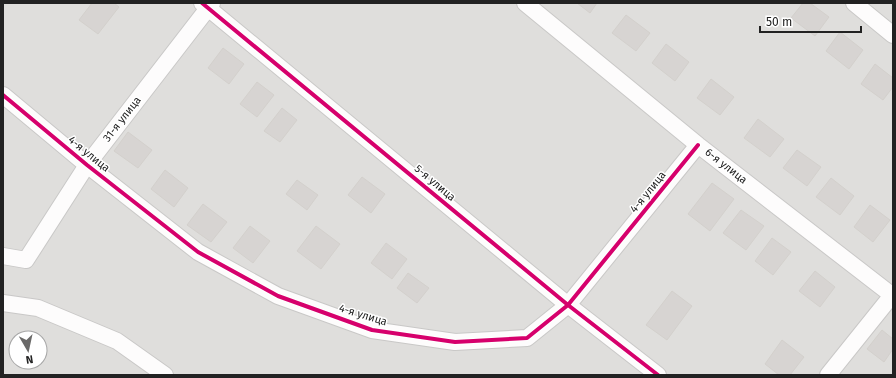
<svg xmlns="http://www.w3.org/2000/svg" width="896" height="378" font-family="'Fira Sans',sans-serif">
<style>
.residential{fill:#dfdedc;fill-rule:evenodd}
.building{fill:#d7d4d2;stroke:#d3d0cc}
.lines{fill:none;stroke-linecap:round;stroke-linejoin:round}
.minor-casing{stroke:#c9c8c7;stroke-width:18}
.minor{stroke:#fdfcfc;stroke-width:16}
.cycleway-casing{stroke:#fff;stroke-width:6}
.cycleway{stroke:#d6006c;stroke-width:4}
.labels{text-anchor:middle;dominant-baseline:central;stroke-width:3;stroke-linejoin:round;paint-order:stroke}
.street-label{font-size:11px;fill:#222;stroke:#fff}
</style>
<rect width="100%" height="100%" fill="#f0eeeb"/>
<path class="residential" d="M3,3H893V375H3ZM16,338H40V362H16Z"/>
<path class="building" d="M92,3H114L119,7L98,34L79,20Z
M577,3H597L590,13Z
M803,3H810L829,17L815,36L791,18Z
M626,15L650,33L636,51L612,33Z
M840,32L863,50L849,69L826,51Z
M666,44L689,62L675,81L652,63Z
M223,48L244,64L229,84L208,68Z
M875,64L893,78V87L883,100L861,84Z
M711,79L734,97L720,115L697,98Z
M257,82L274,95L257,117L240,104Z
M282,108L297,120L280,142L264,131Z
M758,119L784,139L770,157L744,138Z
M128,132L152,150L138,168L114,151Z
M797,150L821,167L807,186L783,168Z
M165,170L188,188L174,207L151,189Z
M362,177L385,194L371,213L348,195Z
M831,178L854,196L840,215L816,197Z
M297,180L318,195L307,210L286,194Z
M712,183L734,199L710,231L688,214Z
M203,204L227,222L211,242L187,225Z
M870,205L890,220L873,242L854,227Z
M741,210L764,226L746,250L723,233Z
M250,226L270,241L253,263L233,248Z
M316,226L340,244L321,269L297,251Z
M772,238L791,252L773,275L755,261Z
M386,243L407,259L392,279L371,263Z
M815,271L835,287L820,307L799,291Z
M408,273L429,288L417,303L397,288Z
M672,291L692,306L667,340L646,325Z
M882,330L893,339V349L884,362L867,349Z
M782,340L804,357L790,375H779L765,364Z"/>
<g class="lines">
<defs>
<path id="minor" d="M202,3L568,305L658,375
M525,3L698,145L893,296
M854,3L893,35
M3,95L87,165L198,252L278,296L372,330L455,342L527,338L568,305L698,145
M3,256L26,260L87,165L212,3
M3,303L38,308L117,341L165,375
M828,375L893,294"/>
</defs>
<use href="#minor" class="minor-casing"/>
<use href="#minor" class="minor"/>
<defs>
<path id="cycleway" d="M202,3L568,305L658,375
M3,95L87,165L198,252L278,296L372,330L455,342L527,338L568,305L698,145"/>
</defs>
<use href="#cycleway" class="cycleway-casing"/>
<use href="#cycleway" class="cycleway"/>
</g>
<g class="labels">
<g class="street-label">
<text transform="translate(122 119) rotate(-52)">31-я улица</text>
<text transform="translate(89 154) rotate(39)">4-я улица</text>
<text transform="translate(726 166) rotate(38)">6-я улица</text>
<text transform="translate(435 183) rotate(40)">5-я улица</text>
<text transform="translate(648 192) rotate(-51)">4-я улица</text>
<text transform="translate(363 315) rotate(17)">4-я улица</text>
</g>
</g>
<rect width="896" height="378" fill="none" stroke="#222222" stroke-width="8"/>
<g transform="translate(28 350) rotate(171)"><circle r="19" fill="#ffffff" stroke="#a7a7a7"/>
<path d="M0-3L7 15L0 10L-7 15Z" fill="#6a6968"/>
<text y="-6" font-size="11" font-weight="bold" text-anchor="middle" fill="#222222">N</text>
</g>
<path d="M760 26v6h101v-6" fill="none" stroke="#222222" stroke-width="2"/>
<text x="766" y="26" font-size="12" fill="#222222" stroke="#ffffff" stroke-width="3" paint-order="stroke">50 m</text>
</svg>
